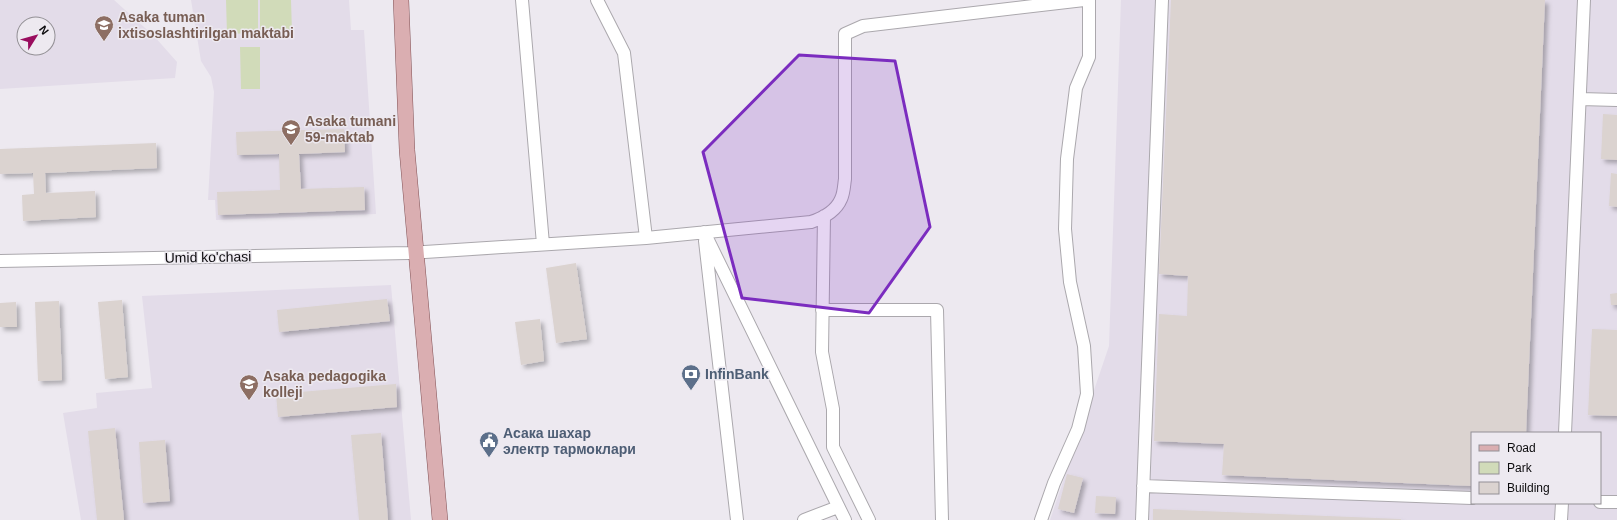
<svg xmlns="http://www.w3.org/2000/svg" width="1617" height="520" font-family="Helvetica,sans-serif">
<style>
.built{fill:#e3dce9;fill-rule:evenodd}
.green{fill:#d1dbb9}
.building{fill:#dbd3d0;filter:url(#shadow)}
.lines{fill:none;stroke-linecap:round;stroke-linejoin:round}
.minor-casing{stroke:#aba8ad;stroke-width:14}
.major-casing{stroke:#825256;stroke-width:16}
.minor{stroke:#fff;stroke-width:12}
.major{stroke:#daaeb1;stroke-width:15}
.marked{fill:#7b2cbf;fill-opacity:0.2;stroke:#7b2cbf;stroke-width:3;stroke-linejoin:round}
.labels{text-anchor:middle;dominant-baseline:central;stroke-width:3;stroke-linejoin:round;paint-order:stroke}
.education-label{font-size:14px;font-weight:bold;fill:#785e54;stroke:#ede9f0;text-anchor:start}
.street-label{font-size:14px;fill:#0c0b0d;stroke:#ede9f0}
.service-label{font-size:14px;font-weight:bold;fill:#4e5e75;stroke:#ede9f0;text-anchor:start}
</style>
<defs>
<filter id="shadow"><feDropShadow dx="3.5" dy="3.5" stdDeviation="2" flood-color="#0004"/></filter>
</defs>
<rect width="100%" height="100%" fill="#ede9f0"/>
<path class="built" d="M0,0H114L154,36L177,62L175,78L0,89ZM24,24H48V48H24Z
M191,0H349L351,30H364L376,214L216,220L215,200H208L214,92L211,77L201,61Z
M1121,0H1617V520H1050L1109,346ZM1472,433H1600V503H1472Z
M391,285L411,520H81L63,413L97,408L96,393L152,388L142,296Z"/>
<path class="green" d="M226,0H258V33L227,34Z
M260,0H291L292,33H260Z
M240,47H260V89H241Z"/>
<path class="building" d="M1171,0H1545L1526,433H1472V486L1222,475L1224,444L1154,441L1159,314L1187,316L1188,276L1159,274Z
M1603,114L1617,115V160L1601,159Z
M344,129L345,152L299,154L301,189L364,187L365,210L218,215L217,192L280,190L279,154L237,155L236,132Z
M156,143L157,168L45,173L46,193L95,191L96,217L23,221L22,195L34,194L33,173L0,174V149Z
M1611,173L1617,174V207L1609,206Z
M576,263L587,339L556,343L546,268Z
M1617,293V305H1611L1610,294Z
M387,299L390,321L279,332L277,310Z
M122,300L128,377L105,379L98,302Z
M59,301L62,380L38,381L35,302Z
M16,302L17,327H0V303Z
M540,319L544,361L521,365L515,322Z
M1592,329L1617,330V416L1588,415Z
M396,384L397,407L278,417L276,394Z
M115,428L124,520H97L88,431Z
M381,433L388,520H359L351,435Z
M165,440L170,501L143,503L139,442Z
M1067,474L1083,478L1074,513L1058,509Z
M1096,496L1116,497L1115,514L1095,513Z
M1153,509L1401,519V520H1153Z"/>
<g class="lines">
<defs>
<path id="minor" d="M522,0L543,244
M597,0L624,53L646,238
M1580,99L1617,100
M824,216L822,352L833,409V447L869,520
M704,232L845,520
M705,241L737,520
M0,261L409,253L646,238L811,222C823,218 836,211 841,199C844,193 844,185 845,179V34L863,26L1084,0
M822,310H937L942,520
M1565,433L1584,0
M1143,486L1472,498
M1600,502H1617
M804,520L838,507
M1041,520L1054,483L1078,429L1087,394L1084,346L1070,282L1065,229L1067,159L1076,88L1089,57V0
M1142,520L1162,0
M1561,520L1562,503"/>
<path id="major" d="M401,0L407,150L440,520"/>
</defs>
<use href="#minor" class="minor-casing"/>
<use href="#major" class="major-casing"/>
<use href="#minor" class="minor"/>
<use href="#major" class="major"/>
</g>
<path class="marked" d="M799,55L895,61L930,227L869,313L742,298L703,152Z"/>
<defs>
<symbol id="university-pin" viewBox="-11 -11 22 30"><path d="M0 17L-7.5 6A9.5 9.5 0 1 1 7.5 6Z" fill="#8d6e63" stroke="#ede9f0"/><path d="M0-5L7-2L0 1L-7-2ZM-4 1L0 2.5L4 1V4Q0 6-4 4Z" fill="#fff"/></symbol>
<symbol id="school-pin" viewBox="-11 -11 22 30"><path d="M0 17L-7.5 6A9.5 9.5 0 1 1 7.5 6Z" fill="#8d6e63" stroke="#ede9f0"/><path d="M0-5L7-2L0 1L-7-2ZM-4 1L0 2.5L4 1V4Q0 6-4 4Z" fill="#fff"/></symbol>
<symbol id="bank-pin" viewBox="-11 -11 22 30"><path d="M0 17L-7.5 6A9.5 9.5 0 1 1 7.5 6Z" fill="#5c6f8a" stroke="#ede9f0"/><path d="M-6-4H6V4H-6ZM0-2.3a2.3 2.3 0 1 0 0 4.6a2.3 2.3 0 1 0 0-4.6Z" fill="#fff"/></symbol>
<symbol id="civic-pin" viewBox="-11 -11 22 30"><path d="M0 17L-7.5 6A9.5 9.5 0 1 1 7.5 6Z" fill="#5c6f8a" stroke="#ede9f0"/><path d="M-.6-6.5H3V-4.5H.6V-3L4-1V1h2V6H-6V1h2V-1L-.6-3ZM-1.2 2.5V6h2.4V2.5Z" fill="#fff"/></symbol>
</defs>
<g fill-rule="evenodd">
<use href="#university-pin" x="93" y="14" width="22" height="30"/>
<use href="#school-pin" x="280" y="118" width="22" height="30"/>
<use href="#bank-pin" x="680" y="363" width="22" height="30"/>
<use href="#university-pin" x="238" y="373" width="22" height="30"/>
<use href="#civic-pin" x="478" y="430" width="22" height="30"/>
</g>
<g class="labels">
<g class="education-label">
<text x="118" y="17">Asaka tuman<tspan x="118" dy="16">ixtisoslashtirilgan maktabi</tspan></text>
<text x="305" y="121">Asaka tumani<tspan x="305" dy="16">59-maktab</tspan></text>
<text x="263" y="376">Asaka pedagogika<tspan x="263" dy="16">kolleji</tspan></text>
</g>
<g class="street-label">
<text transform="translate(208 257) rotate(-1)">Umid ko'chasi</text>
</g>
<g class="service-label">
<text x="705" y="374">InfinBank</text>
<text x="503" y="433">Асака шахар<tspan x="503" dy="16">электр тармоклари</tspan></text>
</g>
</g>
<rect x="1471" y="432" width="130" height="72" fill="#ede9f0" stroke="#939095"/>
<rect x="1479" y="445" width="20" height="6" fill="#daaeb1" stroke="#939095"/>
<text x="1507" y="452" font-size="12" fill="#0c0b0d">Road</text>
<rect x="1479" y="462" width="20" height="12" fill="#d1dbb9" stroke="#939095"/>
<text x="1507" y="472" font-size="12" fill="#0c0b0d">Park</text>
<rect x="1479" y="482" width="20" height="12" fill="#dbd3d0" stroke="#939095"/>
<text x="1507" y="492" font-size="12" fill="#0c0b0d">Building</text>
<g transform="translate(36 36) rotate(53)"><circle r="19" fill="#ede9f0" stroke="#939095"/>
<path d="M0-3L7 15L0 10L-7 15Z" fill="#990c5e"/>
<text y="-6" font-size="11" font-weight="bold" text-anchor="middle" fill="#0c0b0d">N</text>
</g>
</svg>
